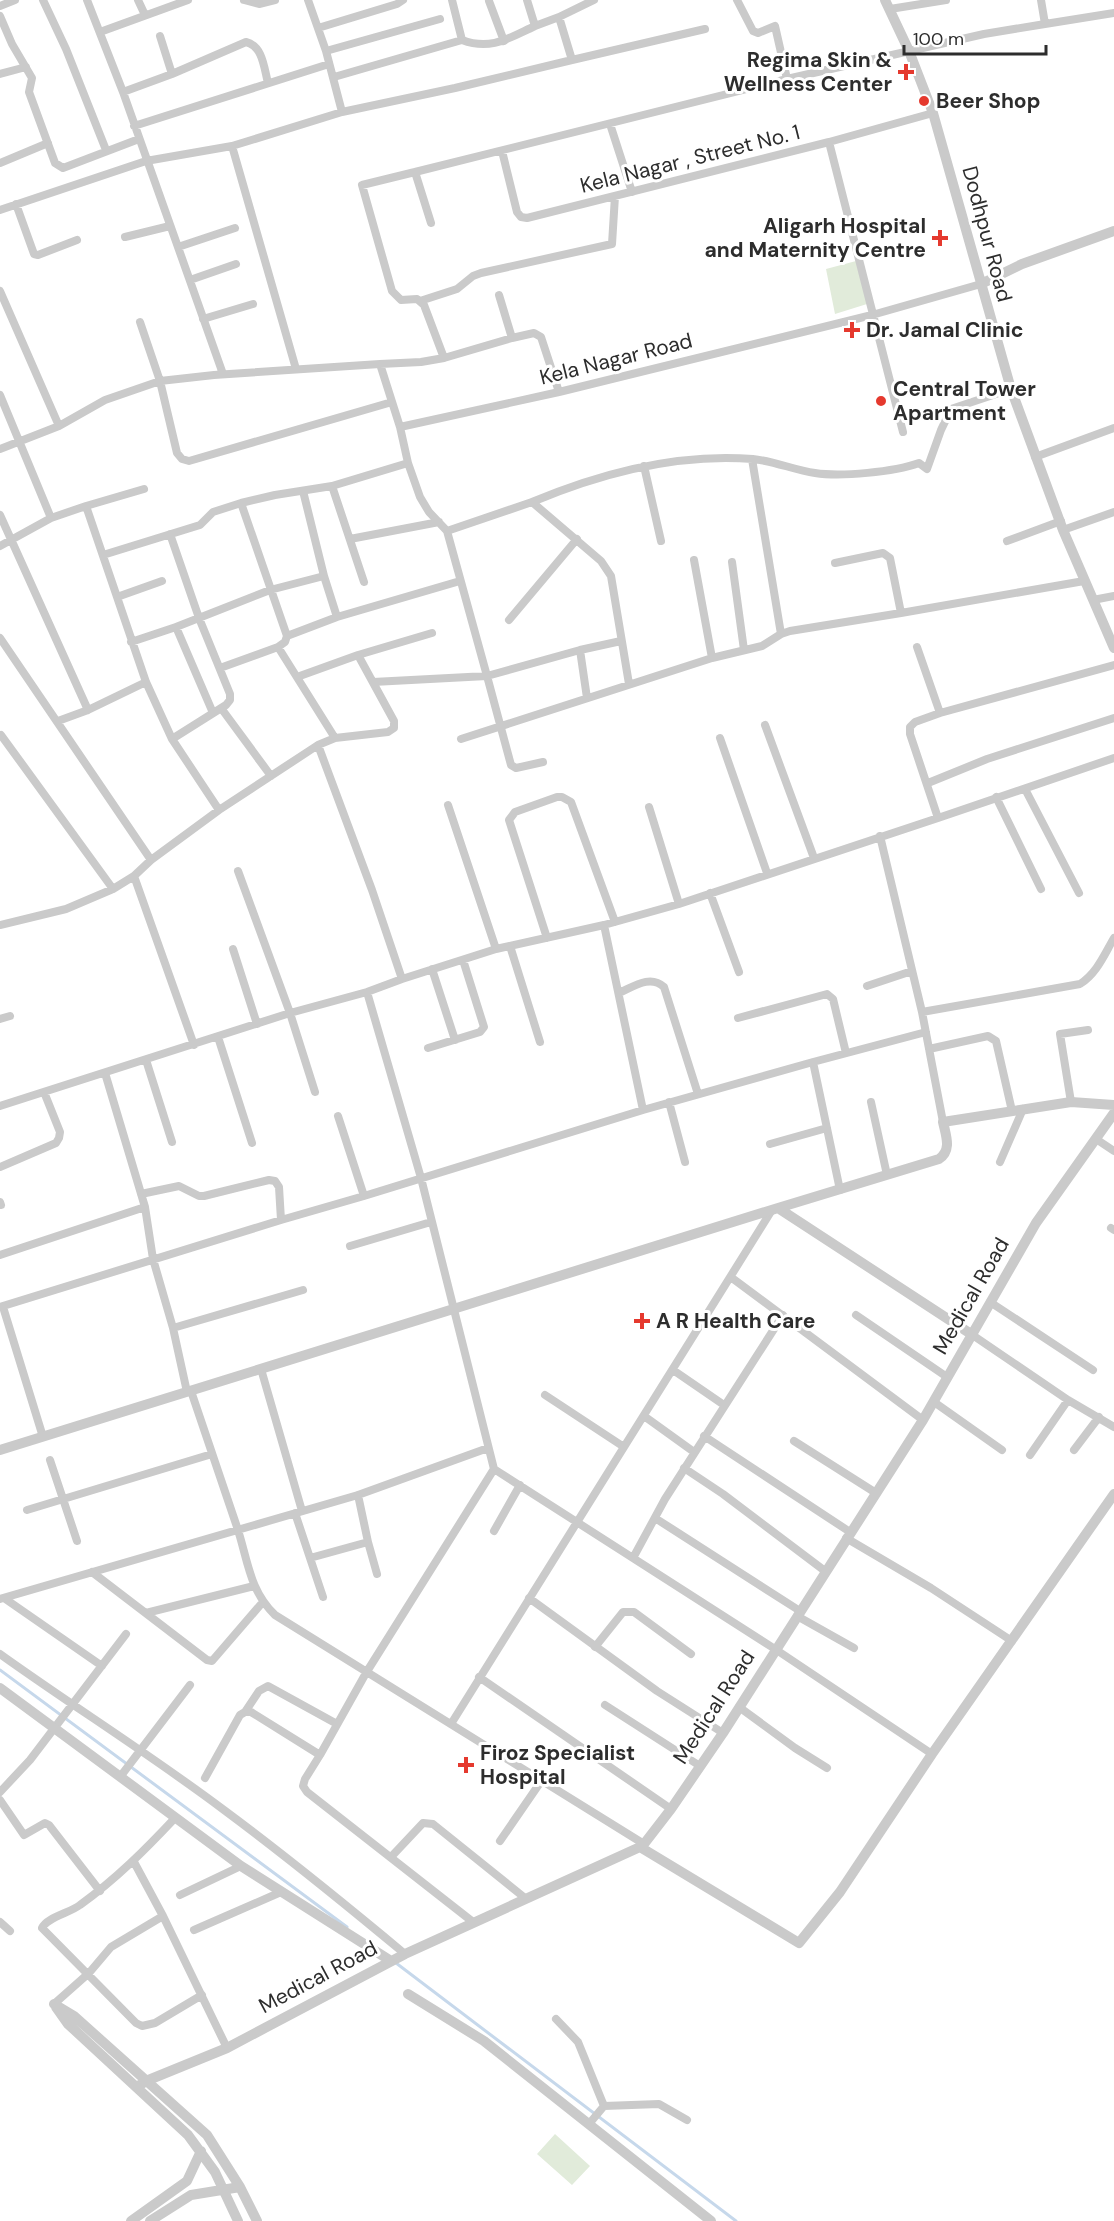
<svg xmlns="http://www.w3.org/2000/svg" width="1114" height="2221" font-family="'DM Sans',sans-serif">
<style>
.green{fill:#e1ebda}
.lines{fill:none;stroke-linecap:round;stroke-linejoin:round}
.stream{stroke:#c6d8eb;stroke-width:3}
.minor{stroke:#cacaca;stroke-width:8}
.tertiary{stroke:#cacaca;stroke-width:10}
.poi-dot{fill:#e5392e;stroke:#fff;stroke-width:2}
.labels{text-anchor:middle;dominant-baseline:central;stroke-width:6;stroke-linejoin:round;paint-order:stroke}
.poi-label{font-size:21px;font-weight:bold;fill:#2d2d2d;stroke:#fff;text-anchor:start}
.street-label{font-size:21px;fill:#2d2d2d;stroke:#fff}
</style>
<rect width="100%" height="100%" fill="#fff"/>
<path class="green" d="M856,261L867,304L835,314L826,269Z
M555,2134L590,2166L572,2185L537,2154Z"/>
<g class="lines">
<path class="stream" d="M0,1670L347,1927
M396,1963L736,2221"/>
<path class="minor" d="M43,0L66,49L106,150
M87,0L123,92L223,374
M138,0L145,15
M244,0L259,4L275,0
M308,0L326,51L342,112L455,88L572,60
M452,0L462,40C491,51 509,38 535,26
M527,0L535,26L559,17L572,60L705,29
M737,0L753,31L758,33L775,26L787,79
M1041,0L1045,24L1114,13
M489,1L504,41
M0,6L15,0
M890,9L946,0
M0,16L12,44L32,78L29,92L55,163L63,168L139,139
M559,17L594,0
M318,28L397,4L403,0
M100,32L188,0
M160,36L172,74
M326,51L440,19
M0,74L26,67
M334,77L462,40
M123,92L172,74L246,42C263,46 264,68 268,83
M610,124L632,192
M134,126L329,64
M829,142L903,432
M232,146L296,369
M502,151L517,212L521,217L527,218L829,142L933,113
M0,163L48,143
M415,172L787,79L984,34L1045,24
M16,204L34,254L38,255L77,240
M0,210L146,161L232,146L342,112
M125,237L170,226
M178,247L235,228
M190,280L236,264
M0,291L59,426
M499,295L512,338L534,333L541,337L559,392
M420,301L457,289L473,276L481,273L612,244L615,196
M203,319L253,304
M140,322L160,381L177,453L182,459L189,461L392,402
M444,358L512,338
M380,364L400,427
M0,395L51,518L86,506L146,682L172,739L219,810
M0,449L59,426L105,400L160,381L214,375L380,364L421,362L444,358L424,305L417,299L401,300L392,291L362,185L415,172L431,223
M1035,457L1114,428
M408,463L420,497L429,512L447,531L487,676L580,650L621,641
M644,466L661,541
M332,486L364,582
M303,491L324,576L337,617L460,581
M241,503L287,636L337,617
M86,506L144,489
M0,515L88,710
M1063,530L1114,512
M447,531L532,502
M170,534L199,618L230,694V700L226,705L172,739
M350,539L439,522
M1007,541L1061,521
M0,546L51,518
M103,555L200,525L213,512L241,503L275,495L332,486L408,463L400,427L559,392L872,315L981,284
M732,562L744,650
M117,597L162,581
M1093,600L1114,596
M901,613L1084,581
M509,620L577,539
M176,627L270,590L324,576
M781,634L790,631L901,613L890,558L883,553L835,563
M0,638L151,860
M131,642L176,627L213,713
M917,647L940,713L915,722L910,727V734L938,818L1114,758
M580,650L587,698
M358,655L432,633
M712,658L762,646L781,634L752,459
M220,668L278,647L285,642L287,636
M297,677L358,655L394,721V728L388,732L335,738
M373,682L487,676L511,765L516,768L543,762
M629,684L611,576L601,561L532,502C601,473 677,453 753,459C774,461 794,470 815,473C841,477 894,472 919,463L927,469L941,430L951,409L1011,389
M221,708L271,776
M940,713L1114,665
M58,721L88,710L146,682
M765,725L814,858
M1,735L113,889
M720,738L767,873
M461,739L712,658L694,560
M318,745L372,890L402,979
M928,783L987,759L1114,718
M1025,789L1079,893
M996,797L1041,889
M448,805L496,949
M649,807L679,904
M880,836L922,1012L943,1122
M238,871L290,1013L315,1092
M134,876L194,1045
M710,893L739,972
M0,925L66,909L113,889L134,876L151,860L219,810L318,745L335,738L278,647
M604,925L643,1110L813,1062L840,1190
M547,938L509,820L515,812L557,797H562L571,802L615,922
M510,946L540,1042
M233,949L257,1024
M432,969L455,1040
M867,986L912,971
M619,993C633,987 650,974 664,987L698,1094
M922,1012L1080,984C1097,973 1104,955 1114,938
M738,1018L827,994L833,999L846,1053
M0,1019L10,1016
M218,1037L252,1143
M428,1048L480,1032L484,1027L463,960
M929,1049L988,1036L996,1041L1012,1111
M146,1060L172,1142
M813,1062L926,1032
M105,1073L145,1207L153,1259L173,1328L187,1392
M669,1102L685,1162
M871,1102L887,1175
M1071,1102L1060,1034L1088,1030
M0,1106L290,1013L367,992L402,979L496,949L604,925L679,904L938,818
M338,1116L364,1196L643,1110
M1096,1139L1114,1151
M770,1144L827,1128
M1000,1162L1023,1109
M0,1167L56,1143L59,1138L60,1132L44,1092
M141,1194L179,1186L199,1196H204L269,1180L275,1181L279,1187L281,1220L364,1196
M0,1202L1,1205
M1111,1228L1114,1230
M350,1246L431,1222
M0,1255L145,1207
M732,1278L923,1420
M990,1302L1093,1370
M0,1307L281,1220
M3,1307L43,1437
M856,1315L947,1377
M173,1328L303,1290
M971,1334L1068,1400L1114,1427
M261,1369L302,1511
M673,1370L724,1405
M191,1391C206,1436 222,1482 237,1527C248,1560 249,1590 275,1615L644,1844
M545,1395L624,1447
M934,1402L1002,1450
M644,1416L694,1452
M704,1436L850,1532
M794,1441L876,1493
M1074,1450L1099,1417
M1030,1455L1068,1400
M50,1460L77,1541
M684,1468L723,1494L825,1571
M494,1469L775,1649L932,1754
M27,1510L212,1454
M295,1513L323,1597
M655,1518L800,1611
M494,1531L520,1485
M846,1538L931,1588L1012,1641
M368,1542L377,1574
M310,1558L368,1542L358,1495
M633,1558L665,1499L783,1315
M92,1572L207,1660L212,1661L262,1603
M4,1598L102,1666
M529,1598L657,1691L723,1733
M0,1599L358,1495L488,1448
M146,1613L254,1586
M797,1616L854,1648
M595,1647L623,1612H634L691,1654
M0,1654C74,1707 151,1755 224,1810C286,1856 345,1904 405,1954
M479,1677L671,1809
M605,1705L700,1766
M739,1707L795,1748L827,1768
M245,1712L259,1691L268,1686L337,1724
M451,1724L772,1210
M320,1755L305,1779L303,1786L307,1792L473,1922
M120,1777L190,1685
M205,1778L240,1715L245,1712H251L320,1755L366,1673L494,1469L421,1178L367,992
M0,1792L30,1760L126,1634
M0,1800L24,1835L45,1823L49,1825L100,1891
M175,1818C145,1850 116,1879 80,1905C70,1913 47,1917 42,1928L136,2023L142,2026L155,2023L202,1995
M500,1841L542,1780
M391,1857L423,1823L433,1824L525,1898
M134,1862L163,1916L227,2048
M180,1895L241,1866
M0,1922L10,1931
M194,1930L281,1892
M54,2004L89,1973L111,1947L163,1916
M556,2019L578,2042L604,2106
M589,2124L604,2106L659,2104L687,2120"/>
<path class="tertiary" d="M885,0L909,51L933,113L1011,389L1063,530L1114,648
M981,284L1022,264L1114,231
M778,1208L939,1159C952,1150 946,1136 943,1122L1071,1102L1114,1105
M0,1450L778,1208L971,1334
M0,1688L241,1866L391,1961
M640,1847L799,1943L840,1892L932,1754L1114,1494
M408,1994L484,2041L711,2221
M54,2004L74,2016L207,2135L240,2187L257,2221
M56,2007L68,2024L188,2135L215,2172L238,2221
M137,2087L146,2081L227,2048L405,1954L640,1847L644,1844L671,1809L723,1733L923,1420L1036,1223L1114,1113
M131,2221L187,2181L201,2151
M150,2221L191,2195L240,2187"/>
</g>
<g class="poi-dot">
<path d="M903 63h6v6h6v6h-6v6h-6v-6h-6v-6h6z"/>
<circle cx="924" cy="101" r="6"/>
<path d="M937 229h6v6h6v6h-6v6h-6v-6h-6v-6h6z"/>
<path d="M849 321h6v6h6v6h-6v6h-6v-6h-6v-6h6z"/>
<circle cx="881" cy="401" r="6"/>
<path d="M639 1312h6v6h6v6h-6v6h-6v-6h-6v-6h6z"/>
<path d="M463 1756h6v6h6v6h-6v6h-6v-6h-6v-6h6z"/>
</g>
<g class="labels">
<g class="poi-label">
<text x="892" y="60" text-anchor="end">Regima Skin &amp;<tspan x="892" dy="24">Wellness Center</tspan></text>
<text x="936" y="101">Beer Shop</text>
<text x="926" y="226" text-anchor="end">Aligarh Hospital<tspan x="926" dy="24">and Maternity Centre</tspan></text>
<text x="866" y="330">Dr. Jamal Clinic</text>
<text x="893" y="389">Central Tower<tspan x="893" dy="24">Apartment</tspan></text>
<text x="656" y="1321">A R Health Care</text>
<text x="480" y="1753">Firoz Specialist<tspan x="480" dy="24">Hospital</tspan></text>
</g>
<g class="street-label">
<text transform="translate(690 159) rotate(-14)">Kela Nagar , Street No. 1</text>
<text transform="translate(987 234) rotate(75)">Dodhpur Road</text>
<text transform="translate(616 359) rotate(-14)">Kela Nagar Road</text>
<text transform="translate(971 1296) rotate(-60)">Medical Road</text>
<text transform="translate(714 1707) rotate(-57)">Medical Road</text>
<text transform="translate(318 1977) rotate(-28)">Medical Road</text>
</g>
</g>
<path d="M904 45v9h142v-9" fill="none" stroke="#2d2d2d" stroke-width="3"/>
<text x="913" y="45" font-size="18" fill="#2d2d2d" stroke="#ffffff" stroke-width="4.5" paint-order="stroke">100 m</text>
</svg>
